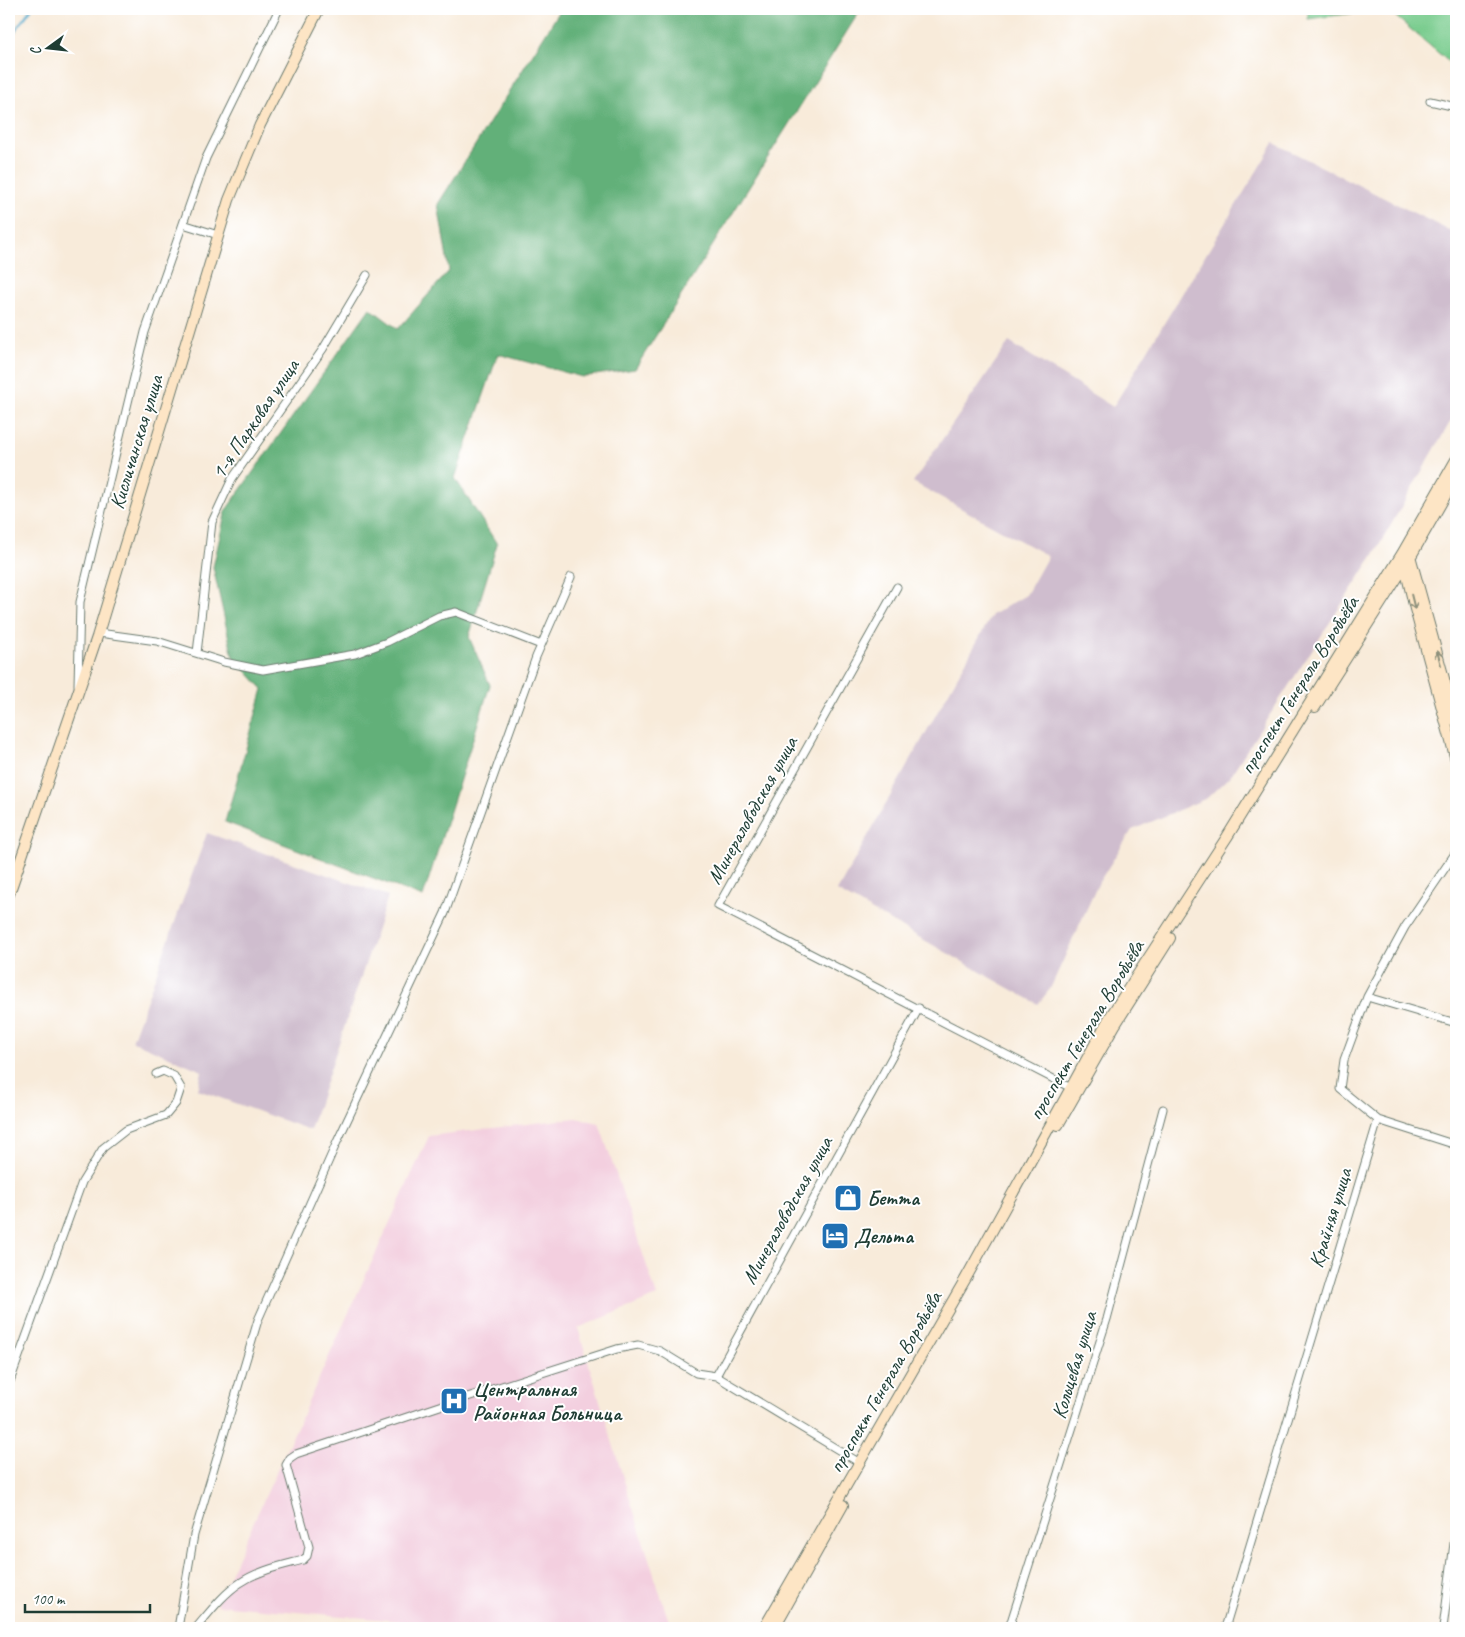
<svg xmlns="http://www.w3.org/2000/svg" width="1465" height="1637" font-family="Caveat,sans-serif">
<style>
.built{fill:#f3cfdf}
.industrial{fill:#cfbdce}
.green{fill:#79cc8e;stroke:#4c8461}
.forest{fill:#62b079;stroke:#407656}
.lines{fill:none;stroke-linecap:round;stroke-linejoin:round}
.stream{stroke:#50abce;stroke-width:2.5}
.street-casing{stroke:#6b7a6e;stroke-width:9}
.secondary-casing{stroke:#6b7a6e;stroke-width:12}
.street{stroke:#fff;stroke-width:7}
.secondary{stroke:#fde5c5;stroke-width:10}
.oneway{stroke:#8e917c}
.labels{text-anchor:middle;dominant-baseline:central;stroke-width:4;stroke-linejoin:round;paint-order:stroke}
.street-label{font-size:21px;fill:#1f3d34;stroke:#fff}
.poi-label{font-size:21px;font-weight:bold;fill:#1f3d34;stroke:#fff;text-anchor:start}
</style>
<rect width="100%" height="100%" fill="#fff"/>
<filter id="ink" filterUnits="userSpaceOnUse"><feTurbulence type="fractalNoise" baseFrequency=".02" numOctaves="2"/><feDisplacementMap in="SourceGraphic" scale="10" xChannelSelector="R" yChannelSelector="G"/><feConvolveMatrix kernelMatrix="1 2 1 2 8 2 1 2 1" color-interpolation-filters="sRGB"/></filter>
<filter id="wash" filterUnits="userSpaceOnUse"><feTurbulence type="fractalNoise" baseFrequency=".0096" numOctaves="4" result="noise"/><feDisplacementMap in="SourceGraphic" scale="20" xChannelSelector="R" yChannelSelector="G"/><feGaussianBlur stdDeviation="1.12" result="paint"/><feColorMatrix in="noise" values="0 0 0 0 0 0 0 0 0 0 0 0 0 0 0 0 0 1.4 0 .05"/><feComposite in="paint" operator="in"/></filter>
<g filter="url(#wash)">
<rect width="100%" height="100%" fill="#f8ebda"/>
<path class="built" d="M576,1118L599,1123L657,1296L578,1328L622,1474L671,1628H405L400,1621L216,1605L429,1136Z"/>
<path class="industrial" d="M1274,143L1456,234V412L1373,556L1230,776L1207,798L1132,830L1099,882L1050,989L1038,1004L837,891L992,615L1026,595L1048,556L913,482L1009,342L1113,407Z
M207,833L388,896L310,1130L198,1090L202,1071L132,1041Z"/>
<path class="green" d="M1308,9H1456V68L1387,9L1308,19Z"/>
<path class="forest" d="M561,9H861L635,369L582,377L498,354L455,478L497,544L469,637L490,685L423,897L225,822L263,689L233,657L213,567L226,510L370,308L398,329L449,271L438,204Z"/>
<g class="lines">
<path class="stream" d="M9,39L31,9"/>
</g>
</g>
<g filter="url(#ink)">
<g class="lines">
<defs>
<path id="street" d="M1430,101L1456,107
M183,224L218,235
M897,587L718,906L1071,1088
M99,633L157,641L224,662L263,670L355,654L387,642L439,616L456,612L541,645
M197,653L212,522L232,479L323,349L367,275
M78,685L80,602L145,332L206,158L279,9
M1367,997L1456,1023
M1378,1120L1456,1145
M716,1376L919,1008
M9,1384L82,1182L103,1148L126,1130L166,1115L176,1103L181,1088L174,1076L163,1071L156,1074
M178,1628L194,1535L258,1320L337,1142L445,913L536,657L571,577
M196,1628C209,1613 223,1594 240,1583C259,1570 281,1566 303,1560L307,1556L309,1547L286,1465L290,1458L296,1454L458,1400L617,1349L638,1345L660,1351L696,1373L716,1376L860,1463
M1009,1628L1107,1319L1163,1109
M1225,1628L1378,1120L1340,1089L1344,1060L1367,997L1405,927L1456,852
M1443,1628L1456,1528"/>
<path id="secondary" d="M1409,552L1456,722
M1404,563L1415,609L1456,760
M1315,707L1411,556L1456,477
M9,894L97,637L229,200L260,125L319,9
M1058,1125L1115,1025L1170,938
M764,1628L966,1278L1110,1017L1227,837L1402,554L1456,460
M774,1628L843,1505"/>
</defs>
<use href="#street" class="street-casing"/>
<use href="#secondary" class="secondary-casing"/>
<use href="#street" class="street"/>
<use href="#secondary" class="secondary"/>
</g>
<defs><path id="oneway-shaft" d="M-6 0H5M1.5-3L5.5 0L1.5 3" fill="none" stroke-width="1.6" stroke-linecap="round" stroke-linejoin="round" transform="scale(1.25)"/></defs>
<g class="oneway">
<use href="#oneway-shaft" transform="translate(1413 602) rotate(76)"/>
<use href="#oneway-shaft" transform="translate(1439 658) rotate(-105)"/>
</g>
</g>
<defs>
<symbol id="shop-square" viewBox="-11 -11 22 22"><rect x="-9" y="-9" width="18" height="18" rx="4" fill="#1f6fb2" stroke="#fff"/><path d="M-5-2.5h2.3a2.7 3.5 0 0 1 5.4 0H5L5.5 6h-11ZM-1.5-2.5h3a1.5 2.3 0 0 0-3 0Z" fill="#fff"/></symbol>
<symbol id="hotel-square" viewBox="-11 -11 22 22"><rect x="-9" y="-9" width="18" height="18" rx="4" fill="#1f6fb2" stroke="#fff"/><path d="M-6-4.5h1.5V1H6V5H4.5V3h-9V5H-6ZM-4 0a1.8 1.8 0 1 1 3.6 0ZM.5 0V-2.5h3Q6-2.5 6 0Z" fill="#fff"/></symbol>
<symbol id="hospital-square" viewBox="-11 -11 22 22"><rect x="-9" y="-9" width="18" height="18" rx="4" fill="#1f6fb2" stroke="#fff"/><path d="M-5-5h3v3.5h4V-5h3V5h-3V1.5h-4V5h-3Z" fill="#fff"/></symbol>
</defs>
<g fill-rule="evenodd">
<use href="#shop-square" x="832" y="1182" width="32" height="32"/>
<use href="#hotel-square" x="819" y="1220" width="32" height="32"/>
<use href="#hospital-square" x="438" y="1385" width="32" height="32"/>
</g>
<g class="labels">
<g class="street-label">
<text transform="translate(255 419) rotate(-56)">1-я Парковая улица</text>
<text transform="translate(136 442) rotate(-73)">Кисличанская улица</text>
<text transform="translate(1299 685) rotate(-58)">проспект Генерала Воробьёва</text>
<text transform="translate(752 810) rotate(-61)">Минераловодская улица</text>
<text transform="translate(1086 1030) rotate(-59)">проспект Генерала Воробьёва</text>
<text transform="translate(787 1210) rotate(-61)">Минераловодская улица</text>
<text transform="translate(1330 1218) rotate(-73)">Крайняя улица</text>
<text transform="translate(1074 1365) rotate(-73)">Кольцевая улица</text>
<text transform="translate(885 1382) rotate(-60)">проспект Генерала Воробьёва</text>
</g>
<g class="poi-label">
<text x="867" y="1198">Бетта</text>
<text x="854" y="1236">Дельта</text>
<text x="473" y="1389">Центральная<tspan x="473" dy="24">Районная Больница</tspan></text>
</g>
</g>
<rect width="1465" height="1637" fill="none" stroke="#fff" stroke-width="30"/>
<g transform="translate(48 48) rotate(255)" stroke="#ffffff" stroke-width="4" paint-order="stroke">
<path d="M0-4L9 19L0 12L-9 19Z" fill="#1f3d34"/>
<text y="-8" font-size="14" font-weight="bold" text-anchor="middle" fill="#1f3d34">С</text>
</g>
<path d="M25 1604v8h125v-8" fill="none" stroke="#1f3d34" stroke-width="2.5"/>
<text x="32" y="1604" font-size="15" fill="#1f3d34" stroke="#ffffff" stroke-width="4" paint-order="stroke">100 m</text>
</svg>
